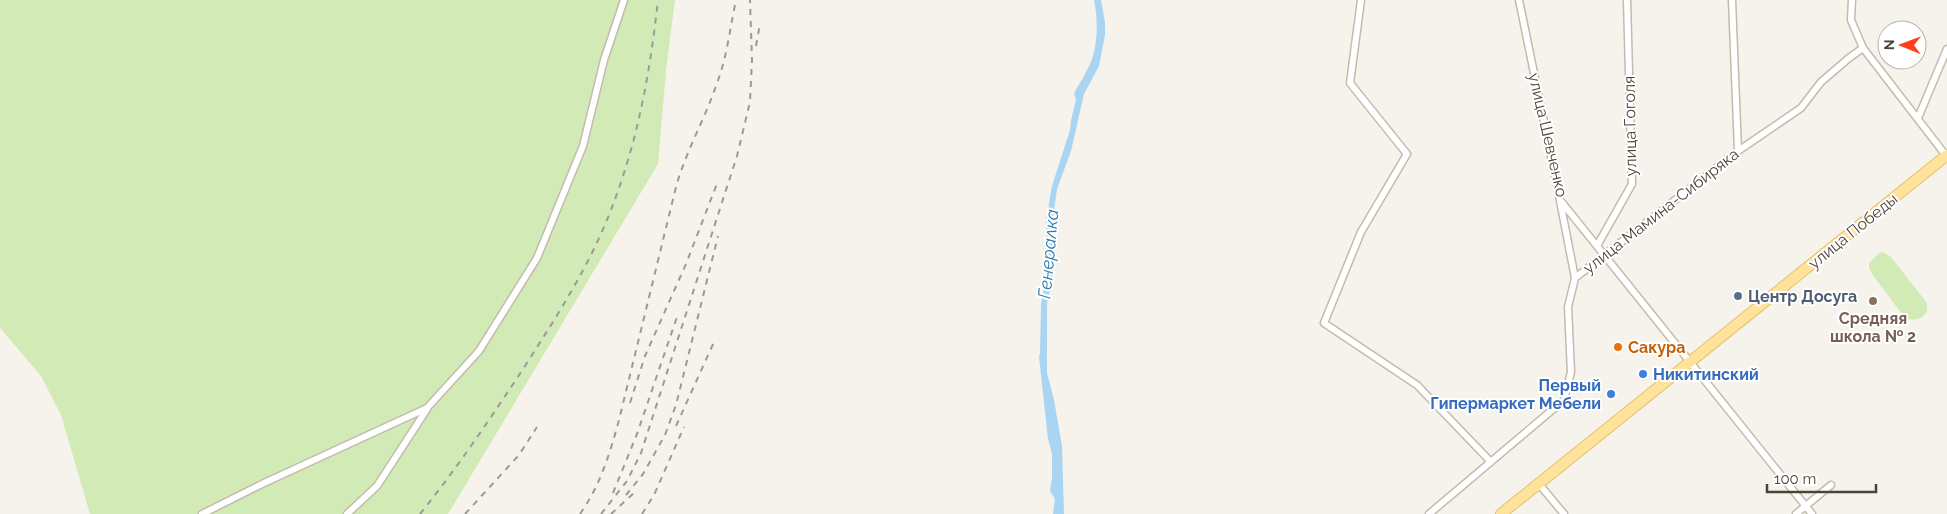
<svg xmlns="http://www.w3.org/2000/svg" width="1947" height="514" font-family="Raleway,sans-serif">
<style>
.green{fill:#d2eab5}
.water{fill:#a9d4f2}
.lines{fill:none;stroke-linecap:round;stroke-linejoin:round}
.minor-casing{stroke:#c2bbae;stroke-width:9}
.primary-casing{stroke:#e6c16a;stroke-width:12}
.minor{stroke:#fff;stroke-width:6}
.primary{stroke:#ffe39c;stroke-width:10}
.rail{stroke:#9a9a9a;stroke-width:2;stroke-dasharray:6 6;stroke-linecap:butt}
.service-dot{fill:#5c6f8a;stroke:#fff;stroke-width:2}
.education-dot{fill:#8d6e63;stroke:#fff;stroke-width:2}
.food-dot{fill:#e8710a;stroke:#fff;stroke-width:2}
.shop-dot{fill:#3f7fe0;stroke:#fff;stroke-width:2}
.labels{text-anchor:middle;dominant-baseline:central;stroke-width:4;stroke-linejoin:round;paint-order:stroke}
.street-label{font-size:16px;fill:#4b4439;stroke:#fff}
.service-label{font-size:16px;font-weight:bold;fill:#4e5e75;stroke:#fff;text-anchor:start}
.education-label{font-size:16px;font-weight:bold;fill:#785e54;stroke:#fff}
.food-label{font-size:16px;font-weight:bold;fill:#c56008;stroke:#fff;text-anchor:start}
.shop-label{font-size:16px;font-weight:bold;fill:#366cbe;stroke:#fff;text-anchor:start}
.water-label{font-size:18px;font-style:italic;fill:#2e7ab2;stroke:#fff}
</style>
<rect width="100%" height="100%" fill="#f6f3ec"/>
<path class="green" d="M0,0H675L666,71L658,164L448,514H90L61,415L41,376L0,328Z
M1883,252L1891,257L1927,303V312C1921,320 1915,321 1905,318L1872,274L1869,268V263L1878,254Z"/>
<path class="water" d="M1094,0H1101L1105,22V35L1099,66L1084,94L1071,151L1057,189L1052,226L1055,261L1047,304V373L1054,400L1062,446L1064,514H1053L1055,499L1050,491L1052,479V453L1048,439L1039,357L1040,353L1041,304L1047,266L1046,221L1052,186L1070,130L1071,120L1076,100L1074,93C1080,83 1086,73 1091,62C1098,43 1098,19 1094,0Z"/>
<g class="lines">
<defs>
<path id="minor" d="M1361,0L1350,83L1407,154L1361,232L1324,323L1417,385L1491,462
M1519,0L1560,200L1812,514
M1732,0L1738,151
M1852,0L1851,20L1863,48L1947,157
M1918,118L1947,49
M1560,201L1575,278
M1598,244L1632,184L1627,0
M1539,484L1564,514
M202,514L264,483L427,408L479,351L537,258L583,146L604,60L624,0
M347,514L377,486L427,409
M1429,514L1564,400L1571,372L1568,307L1575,278L1738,151L1801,108L1821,82L1849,58L1863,48
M1796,514L1831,485"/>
<path id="primary" d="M1501,514L1947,155"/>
</defs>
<use href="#minor" class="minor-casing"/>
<use href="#primary" class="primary-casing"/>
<use href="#minor" class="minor"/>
<use href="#primary" class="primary"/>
<path class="rail" d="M756,46L760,24
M630,403L645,356L686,264L718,181
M676,426L714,342
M613,493L637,434L677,317
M626,495L643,474L665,435L676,405L718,236
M420,514C458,467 492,416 525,366C564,305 597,254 620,185C641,124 651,63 658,0
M465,514L519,455L537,427
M580,514C600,486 610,453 619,420L676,187C686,151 705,119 717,83C727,57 730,28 736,0
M601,514L627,481L641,453L737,156L750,102L752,60L750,0
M611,514L635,492
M642,514L654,495L684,427"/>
</g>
<circle class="service-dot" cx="1738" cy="296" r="5"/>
<circle class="education-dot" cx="1873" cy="301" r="5"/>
<circle class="food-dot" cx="1618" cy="347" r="5"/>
<g class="shop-dot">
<circle cx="1643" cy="374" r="5"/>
<circle cx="1611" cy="394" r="5"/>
</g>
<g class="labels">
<g class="street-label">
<text transform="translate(1630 126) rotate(-91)">улица Гоголя</text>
<text transform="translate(1548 135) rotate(77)">улица Шевченко</text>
<text transform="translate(1661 211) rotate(-38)">улица Мамина-Сибиряка</text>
<text transform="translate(1853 231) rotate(-39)">улица Победы</text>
</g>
<g class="service-label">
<text x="1748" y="296">Центр Досуга</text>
</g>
<g class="education-label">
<text x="1873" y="318">Средняя<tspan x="1873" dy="18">школа № 2</tspan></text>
</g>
<g class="food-label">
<text x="1628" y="347">Сакура</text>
</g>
<g class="shop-label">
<text x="1653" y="374">Никитинский</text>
<text x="1601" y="385" text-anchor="end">Первый<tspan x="1601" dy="18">Гипермаркет Мебели</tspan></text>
</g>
<g class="water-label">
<text transform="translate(1048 254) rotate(-85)">Генералка</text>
</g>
</g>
<g transform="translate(1902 45) rotate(271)"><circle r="24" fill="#ffffff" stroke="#b7b4b0"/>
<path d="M0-4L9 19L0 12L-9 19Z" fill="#fc3f1d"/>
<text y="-8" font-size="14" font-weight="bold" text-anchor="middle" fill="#4b4439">N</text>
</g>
<path d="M1767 484v8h109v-8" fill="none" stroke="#4b4439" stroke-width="2.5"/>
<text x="1774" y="484" font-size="15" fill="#4b4439" stroke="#ffffff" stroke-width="4" paint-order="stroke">100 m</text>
</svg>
